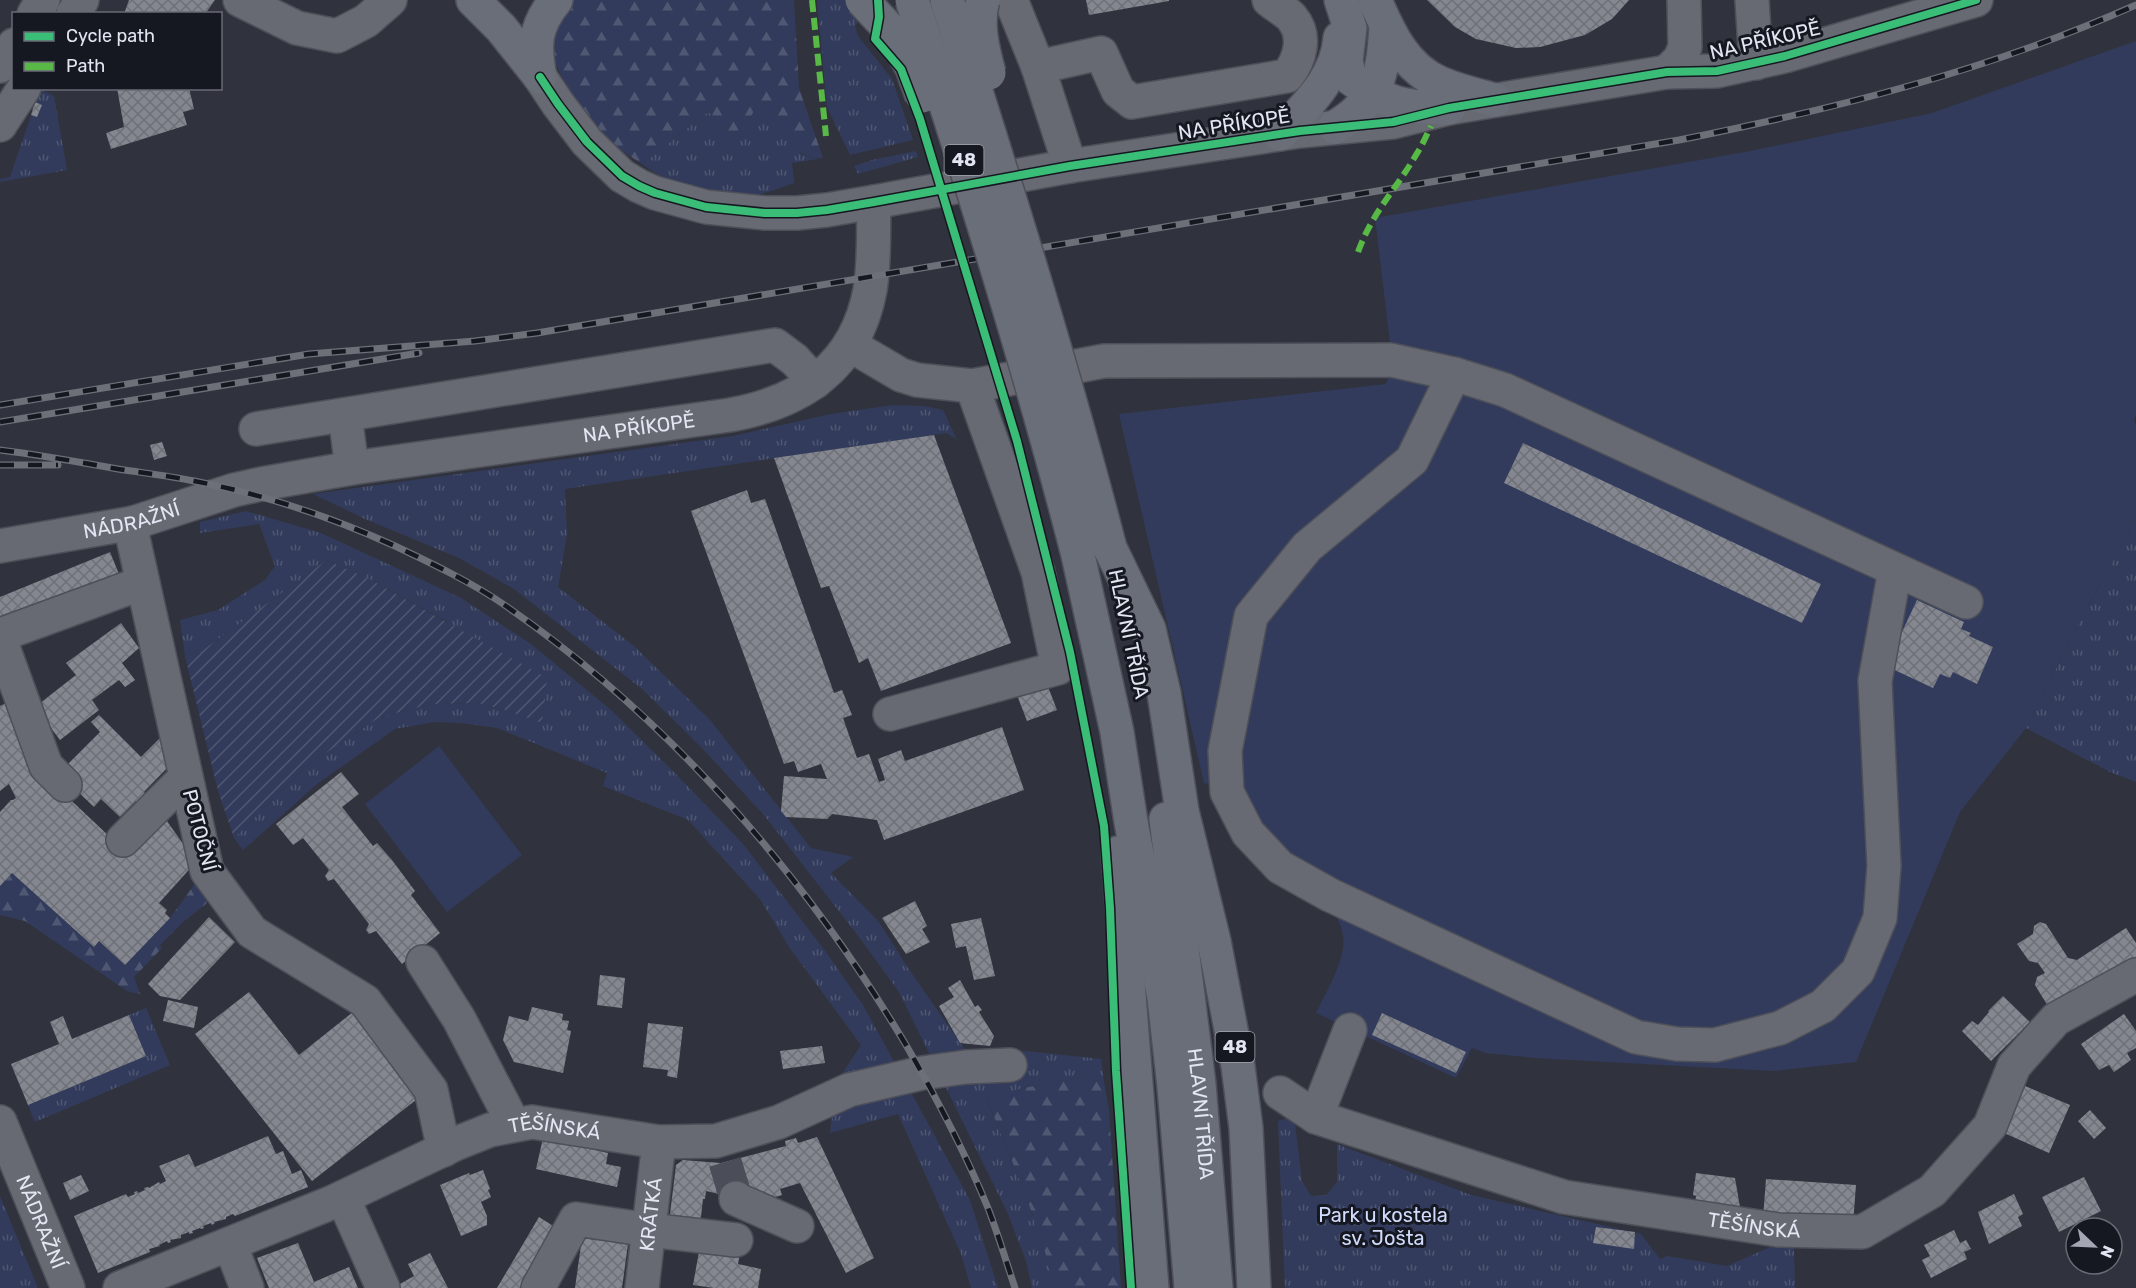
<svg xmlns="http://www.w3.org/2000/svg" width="2136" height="1288" font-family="Rubik,sans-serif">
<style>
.grass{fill:url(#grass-tufts)}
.forest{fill:url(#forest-firs)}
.garden{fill:url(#garden-furrows)}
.pitch{fill:#323b5b}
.building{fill:url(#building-cross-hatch)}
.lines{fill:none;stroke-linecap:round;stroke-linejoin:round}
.minor-tunnel{stroke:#4b4e58;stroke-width:33;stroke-dasharray:33 16;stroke-linecap:butt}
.minor-casing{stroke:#4e5059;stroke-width:36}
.major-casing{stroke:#4e5059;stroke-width:36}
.minor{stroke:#676a72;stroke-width:33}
.major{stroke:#6a6e79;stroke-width:33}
.rail-casing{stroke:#6d7078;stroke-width:7}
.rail{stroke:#161821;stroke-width:4.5;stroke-dasharray:14;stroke-linecap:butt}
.major-bridge-casing{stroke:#4e5059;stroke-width:36;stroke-linecap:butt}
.major-bridge{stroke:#6a6e79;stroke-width:33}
.quiet{stroke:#58b947;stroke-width:6;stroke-dasharray:12 6;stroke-linecap:butt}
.cycleway-casing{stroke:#161821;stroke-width:11}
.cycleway{stroke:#3abd76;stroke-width:8}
.labels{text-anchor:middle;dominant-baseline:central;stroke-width:6;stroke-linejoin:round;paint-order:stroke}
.shield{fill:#161821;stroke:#a5a8b3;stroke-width:1.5}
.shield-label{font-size:18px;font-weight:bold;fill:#e2e6f2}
.street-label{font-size:20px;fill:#e2e6f2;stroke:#161821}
.park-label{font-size:20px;fill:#d1dbfb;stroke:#161821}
</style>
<defs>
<pattern id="grass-tufts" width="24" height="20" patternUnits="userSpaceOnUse" patternTransform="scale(1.5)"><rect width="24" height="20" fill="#323b5b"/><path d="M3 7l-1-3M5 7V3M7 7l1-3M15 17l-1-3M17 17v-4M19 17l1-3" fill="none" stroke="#4f5773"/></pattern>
<pattern id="forest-firs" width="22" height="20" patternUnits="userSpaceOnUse" patternTransform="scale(1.5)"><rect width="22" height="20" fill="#323b5b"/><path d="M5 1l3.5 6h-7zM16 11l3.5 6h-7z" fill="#4f5773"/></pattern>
<pattern id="garden-furrows" width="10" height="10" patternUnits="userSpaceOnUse" patternTransform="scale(1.5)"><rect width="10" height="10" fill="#323b5b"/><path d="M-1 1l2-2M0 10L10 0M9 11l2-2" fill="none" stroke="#4f5773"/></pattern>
<pattern id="building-cross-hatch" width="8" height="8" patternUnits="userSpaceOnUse" patternTransform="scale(1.5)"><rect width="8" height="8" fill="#848790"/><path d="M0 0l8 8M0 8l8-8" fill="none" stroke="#6e7077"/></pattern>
</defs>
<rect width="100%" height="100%" fill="#30333d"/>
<path class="grass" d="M817,0H868L855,26L858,36L892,79L913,140L850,155L827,107Z
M40,89L54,96L67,170L0,182V179L10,177Z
M762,103L779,130L802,155L818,159L792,163L794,183C781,187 767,194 753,195C715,201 673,186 642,164L708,112L716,117L748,123L756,106Z
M916,151L918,157L858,174L854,166L872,160Z
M893,405L924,406L943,410L957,440L947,433L565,489L567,535L558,587L634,646L710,720L811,848L853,857L831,873L879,922L908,968L968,1054L1015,1050L1101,1059L1104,1082L1081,1078L1023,1088L987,1100L1025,1193L1057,1288H1032L1026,1261L1008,1214L899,992L859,937L764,815L702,748L642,689L514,589L459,558L365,519L313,494L733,436L831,414Z
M246,511L321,533L461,598L531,644L611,710L675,773L743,844L823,948L863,1005L970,1200L998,1288H971L961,1254L898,1114L830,1133L836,1083L861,1045L789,947L760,899L688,820L603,786L607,773L497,728L461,723L435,722L395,729L317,784L243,850L234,838L306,766L380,717L431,704L478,703L505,710L446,621L371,580L327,560L199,653L185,656L180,620L218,610L265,580L275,566L259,524L200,533V522Z
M2136,520V782L2110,772L2026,728L2080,620Z
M146,1008L170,1065L35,1122L28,1105L146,1056L129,1015Z
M1294,1116L1302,1181L1311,1196L1326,1195L1337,1182V1144L1471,1195L1641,1234L1660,1259L1667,1256L1727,1266L1775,1245L1794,1248L1795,1288H1285L1278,1121Z
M0,1196L38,1288H0Z"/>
<path class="forest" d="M566,0H794L799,88L823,158C796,163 775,124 762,104L756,106L748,123L734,134L719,131L716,117L708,112L642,164C633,158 623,152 614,145C587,123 560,79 549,47Z
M12,873L99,941L125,965L170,918L202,874L211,896L206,904L184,921L160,945L162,948L134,977L140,994L127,991L25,921L0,915V886Z
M1081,1078L1104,1082L1109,1110L1121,1288H1057L1025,1193L987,1099L1023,1088Z"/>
<path class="garden" d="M327,560L371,580L547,678L542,723L505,710L478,703L431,704L380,717L306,766L234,838L218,791L185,656L199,653Z"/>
<path class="pitch" d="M2136,41V414L2134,420L2136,426V520L2080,620L2026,728L1960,812L1856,1062L1773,1071L1535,1058L1485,1053L1472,1048L1456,1078L1316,1013C1326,992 1347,958 1343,936C1342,926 1337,918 1332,909L1220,787L1204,783L1119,414L1386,384L1393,368L1375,218L1750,151L1932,113Z
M439,746L522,855L447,912L365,804Z"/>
<path class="building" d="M129,0H215L205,14H124Z
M1086,0H1169V1L1089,15Z
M1427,0H1629L1612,19L1585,35L1540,47L1516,48L1476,39L1455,27Z
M117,88H189L194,109L183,112L187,125L111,149L106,133L124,127Z
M35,102L42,105L37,117L31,115Z
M934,435L1011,643L881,691L868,658L859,663L829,586L821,588L774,458Z
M162,442L167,456L154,460L150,445Z
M1523,443L1821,584L1802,623L1504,483Z
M747,490L751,503L765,499L834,693L842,690L852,715L843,718L857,758L869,754L879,782L885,780L878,759L901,750L905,761L1002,727L1024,790L884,840L877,820L832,814L827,819L786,817L781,811L784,776L827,779L821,764L798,772L794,761L784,764L691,511Z
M110,552L121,579L0,627V597Z
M1917,600L1964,622L1961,629L1971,633L1969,636L1993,647L1977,684L1953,672L1950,678L1940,674L1933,688L1886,666Z
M121,623L139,648L122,663L135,680L125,687L119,680L92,700L99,710L60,740L35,707L76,675L66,663Z
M1045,679L1057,710L1027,721L1015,690Z
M10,701L40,771L128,854L164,817L196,862L159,903L167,910L165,913L170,918L125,965L99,941L94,947L12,873L0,886V812L11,800H13L16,798L9,784L0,791V706Z
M99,715L141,757L168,730L174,761L144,792L147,795L138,804L136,801L120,817L101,799L94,807L73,787L81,779L67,765L100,732L91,722Z
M341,772L359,794L342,807L373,846L377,843L392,860L415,891L411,895L440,933L402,964L376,931L369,934L366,930L369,924L334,879L328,881L325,876L329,870L303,838L293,845L276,824Z
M915,901L927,926L922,929L930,942L906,954L882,918Z
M209,917L235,942L180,1000L160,996L148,984Z
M981,918L995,976L974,980L966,946L956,948L951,924Z
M2040,922L2046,924L2068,958L2077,960L2126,928L2136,943V957L2049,1008L2035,985L2037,977L2045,973L2038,963L2029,961L2017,944L2033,934L2034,926Z
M600,975L625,978L622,1008L597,1005Z
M960,980L975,1007L978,1005L982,1010L979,1012L994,1036L990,1046L960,1043L939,1006L954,997L948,988Z
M249,992L299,1055L358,1008L425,1093L312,1181L195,1034Z
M2003,996L2030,1022L1991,1061L1962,1031L1972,1021L1978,1025L1989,1012L1988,1011Z
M168,1000L198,1007L194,1028L163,1021Z
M532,1007L563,1014L562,1020L569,1021L567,1030L571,1031L563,1073L514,1062L503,1040L509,1016L528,1021Z
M1382,1013L1466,1052L1456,1073L1372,1035Z
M2124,1014L2136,1031V1048L2127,1053L2131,1060L2114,1072L2109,1065L2099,1070L2081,1044Z
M129,1015L146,1056L28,1105L11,1064L59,1044L50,1022L63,1016L72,1039Z
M648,1023L683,1027L677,1078L667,1076L668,1070L643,1067Z
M822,1046L825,1063L783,1069L780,1051Z
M2025,1086L2070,1105L2049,1153L2004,1133Z
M2090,1110L2106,1128L2094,1139L2078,1121Z
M268,1136L276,1154L283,1151L292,1174L301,1170L308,1187L235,1216L233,1214L226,1217V1219L214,1222L215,1223L212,1225L211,1223L203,1226L204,1228L201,1229L200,1228L192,1231L193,1233L189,1234V1232L181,1235V1238L170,1240L171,1242L168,1243L167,1241L159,1245L160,1246L149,1249L150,1252L98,1273L74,1216L126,1194L128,1197L135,1194L134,1192L137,1191L138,1193L145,1190L144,1188L148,1187L149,1188L159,1182L160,1184L166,1181L159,1166L189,1154L195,1167Z
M817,1137L874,1258L846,1273L800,1183L780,1189L782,1195L762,1201L741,1199L706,1191L705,1199H703L700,1225L669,1222L676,1165L683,1160L721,1163L786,1146L785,1141L796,1138L798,1143Z
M543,1138L608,1153L606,1164L621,1167L617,1187L536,1169Z
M483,1170L490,1189L488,1190L491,1197L481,1202L487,1216V1225L461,1236L440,1185L469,1173L470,1175Z
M1696,1173L1735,1178L1742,1219L1695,1204L1696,1196L1693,1195Z
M81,1175L89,1191L70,1200L63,1183Z
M2084,1177L2101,1211L2059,1232L2042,1197Z
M1766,1179L1856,1185L1853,1224L1763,1218Z
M2014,1194L2023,1214L2018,1217L2022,1226L1989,1244L1978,1212Z
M539,1217L558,1229L522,1288H497Z
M1596,1227L1635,1232L1634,1249L1593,1243Z
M1954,1230L1960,1243L1966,1240L1971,1249L1964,1252L1967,1259L1931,1278L1922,1260L1930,1256L1924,1245Z
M582,1238L628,1244L622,1288H575Z
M298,1243L314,1282L349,1267L358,1288H269L257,1258Z
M700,1246L740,1253L738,1264L761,1269L758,1288H714L693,1285Z
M430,1253L448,1288H393L414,1276L408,1264Z"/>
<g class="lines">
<path class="minor-tunnel" d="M725,1162L736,1198"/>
<defs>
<g id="minor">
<path d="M240,0L297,28L337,36L366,21L390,0"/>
<path d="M1011,0L1038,67"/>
<path d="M1752,0L1756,63"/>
<path d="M34,14L43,0"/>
<path d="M73,14L82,0"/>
<path d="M0,66L14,45"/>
<path d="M1667,72L1680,59L1685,47L1684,0"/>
<path d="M540,77L558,104L587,142L622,176L639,186L655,193L706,207L765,213H797L827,210L874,202L1070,166L1300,131L1393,122L1449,108L1667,72L1717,71L1785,56L1976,0"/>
<path d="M0,125L24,88"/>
<path d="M1070,166L1038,67L1101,53L1118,91L1132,102L1287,76C1300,60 1307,36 1292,18C1286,11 1276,6 1269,0"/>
<path d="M850,345L901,375L917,380L972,386L1104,361L1391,360L1454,374L1505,390L1966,602"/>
<path d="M1454,374L1412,460L1307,547L1251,616L1225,751L1227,792L1248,833L1280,867L1330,895L1636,1037L1677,1044L1715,1045L1780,1028L1823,1006L1858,971L1880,918L1884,866L1875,681L1895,570"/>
<path d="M345,415L352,468"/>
<path d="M256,429L775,345L795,360L815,382"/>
<path d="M133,523V538L207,871L252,932L365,1001L431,1090L444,1150"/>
<path id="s1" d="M0,546L133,523L234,490L261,484L352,468L730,415C802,402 856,366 870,290C875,261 873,231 874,202"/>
<path d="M0,635L142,583"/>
<path d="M0,639L46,766L65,785"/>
<path d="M890,714L1058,668L1038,572L972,386"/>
<path d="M123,840L186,777"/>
<path d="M423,962L459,1019L514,1125"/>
<path id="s2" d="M1280,1093L1316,1117L1564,1197L1778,1230L1862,1232L1932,1191L1990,1126L2014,1066L2056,1019L2136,975"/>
<path d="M1316,1117L1350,1030"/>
<path id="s3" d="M0,1122L68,1288"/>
<path d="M343,1198L383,1288"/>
<path d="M736,1198V1199L797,1226"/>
<path d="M230,1244L247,1288"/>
<path id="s4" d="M120,1288L333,1202L455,1144L490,1130L532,1122L659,1142L716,1141L779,1122L849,1090L922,1073L966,1067L1010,1065"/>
<path d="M538,1288L576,1219L649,1230L736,1240"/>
<path id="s5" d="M642,1288L659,1142"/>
</g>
<g id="major">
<path d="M473,0L501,28L540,77"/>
<path d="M1341,0L1350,28L1346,61L1350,78C1386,104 1406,108 1449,108"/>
<path d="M1375,0C1389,33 1405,68 1440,83C1458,91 1477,95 1495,100"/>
<path d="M540,77C534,45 534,27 556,0"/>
<path d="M1335,127C1379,101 1383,74 1386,26"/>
<path d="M1280,134C1306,106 1337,78 1340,38"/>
<path d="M1110,548L1149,629L1164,693L1182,811L1214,941L1238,1066L1246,1128L1254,1288"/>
<path d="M1078,555L1117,732L1131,822L1164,998L1174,1087L1191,1288"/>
<path id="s6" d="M1166,819L1199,1084L1216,1288"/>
<path d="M1118,853L1152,1288"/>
</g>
</defs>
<use href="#minor" class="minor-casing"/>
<use href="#major" class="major-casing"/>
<use href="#minor" class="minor"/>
<use href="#major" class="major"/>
<defs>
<path id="rail" d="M0,405L309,354L475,341L537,333L1679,140C1835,109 1990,70 2136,5
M0,422L419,353
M0,450C40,455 79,462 118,469C144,473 169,476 194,481C263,494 331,517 395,546C431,563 473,583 506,606C670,719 804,874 906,1045C936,1097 965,1152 988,1208C998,1234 1006,1261 1015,1288
M0,465H58"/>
</defs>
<use href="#rail" class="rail-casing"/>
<use href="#rail" class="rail"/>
<defs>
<path id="major-bridge" d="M862,0L894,34L912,68L922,96
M912,0C972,184 1030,368 1078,555
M947,0C1005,182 1062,363 1110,548
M983,0C976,24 983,50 989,73"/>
</defs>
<use href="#major-bridge" class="major-bridge-casing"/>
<use href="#major-bridge" class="major-bridge"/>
<path class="quiet" d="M812,0L826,136
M1358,252C1373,211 1395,191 1416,155C1422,146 1426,136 1431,126"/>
<defs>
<path id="cycleway" d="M878,0L879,17L875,39L901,69L920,119L1017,441L1070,652L1104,826L1110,908L1116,1071L1131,1288
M540,77L558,104L587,142L622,176L639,186L655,193L706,207L765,213H797L827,210L874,202L1070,166L1300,131L1393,122L1449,108L1667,72L1717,71L1785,56L1976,0"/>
</defs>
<use href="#cycleway" class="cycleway-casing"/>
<use href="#cycleway" class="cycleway"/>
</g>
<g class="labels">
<g class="shield">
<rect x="944.5" y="145" width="39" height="30" rx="4.5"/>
<rect x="1215.5" y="1032" width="39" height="30" rx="4.5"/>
</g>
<g class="shield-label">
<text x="964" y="160">48</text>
<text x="1235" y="1047">48</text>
</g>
<g class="street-label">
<text transform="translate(1765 40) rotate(-13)">NA PŘÍKOPĚ</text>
<text transform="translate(1234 124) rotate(-9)">NA PŘÍKOPĚ</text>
<text stroke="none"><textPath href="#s1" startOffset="651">NA PŘÍKOPĚ</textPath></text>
<text stroke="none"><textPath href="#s1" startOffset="134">NÁDRAŽNÍ</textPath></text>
<text transform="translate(1129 634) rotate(78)">HLAVNÍ TŘÍDA</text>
<text transform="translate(200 830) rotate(75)">POTOČNÍ</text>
<text stroke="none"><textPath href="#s6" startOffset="297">HLAVNÍ TŘÍDA</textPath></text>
<text stroke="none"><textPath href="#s4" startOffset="468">TĚŠÍNSKÁ</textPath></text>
<text stroke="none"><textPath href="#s5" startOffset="74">KRÁTKÁ</textPath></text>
<text stroke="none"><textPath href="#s3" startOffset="108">NÁDRAŽNÍ</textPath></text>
<text stroke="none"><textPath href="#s2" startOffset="496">TĚŠÍNSKÁ</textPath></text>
</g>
<g class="park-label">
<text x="1383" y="1215">Park u kostela<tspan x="1383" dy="23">sv. Jošta</tspan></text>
</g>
</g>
<rect x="12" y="12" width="210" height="78" fill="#161821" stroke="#686a75" stroke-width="1.5"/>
<rect x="24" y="32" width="30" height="9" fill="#3abd76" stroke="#686a75" stroke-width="1.5"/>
<text x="66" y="42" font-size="18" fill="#e2e6f2">Cycle path</text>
<rect x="24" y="62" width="30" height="9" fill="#58b947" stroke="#686a75" stroke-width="1.5"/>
<text x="66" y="72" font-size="18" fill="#e2e6f2">Path</text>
<g transform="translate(2094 1246) rotate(113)"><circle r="28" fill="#161821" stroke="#686a75" stroke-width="1.5"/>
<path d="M0-4.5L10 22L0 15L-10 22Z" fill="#a4a7b3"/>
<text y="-9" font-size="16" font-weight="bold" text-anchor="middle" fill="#e2e6f2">N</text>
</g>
</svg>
